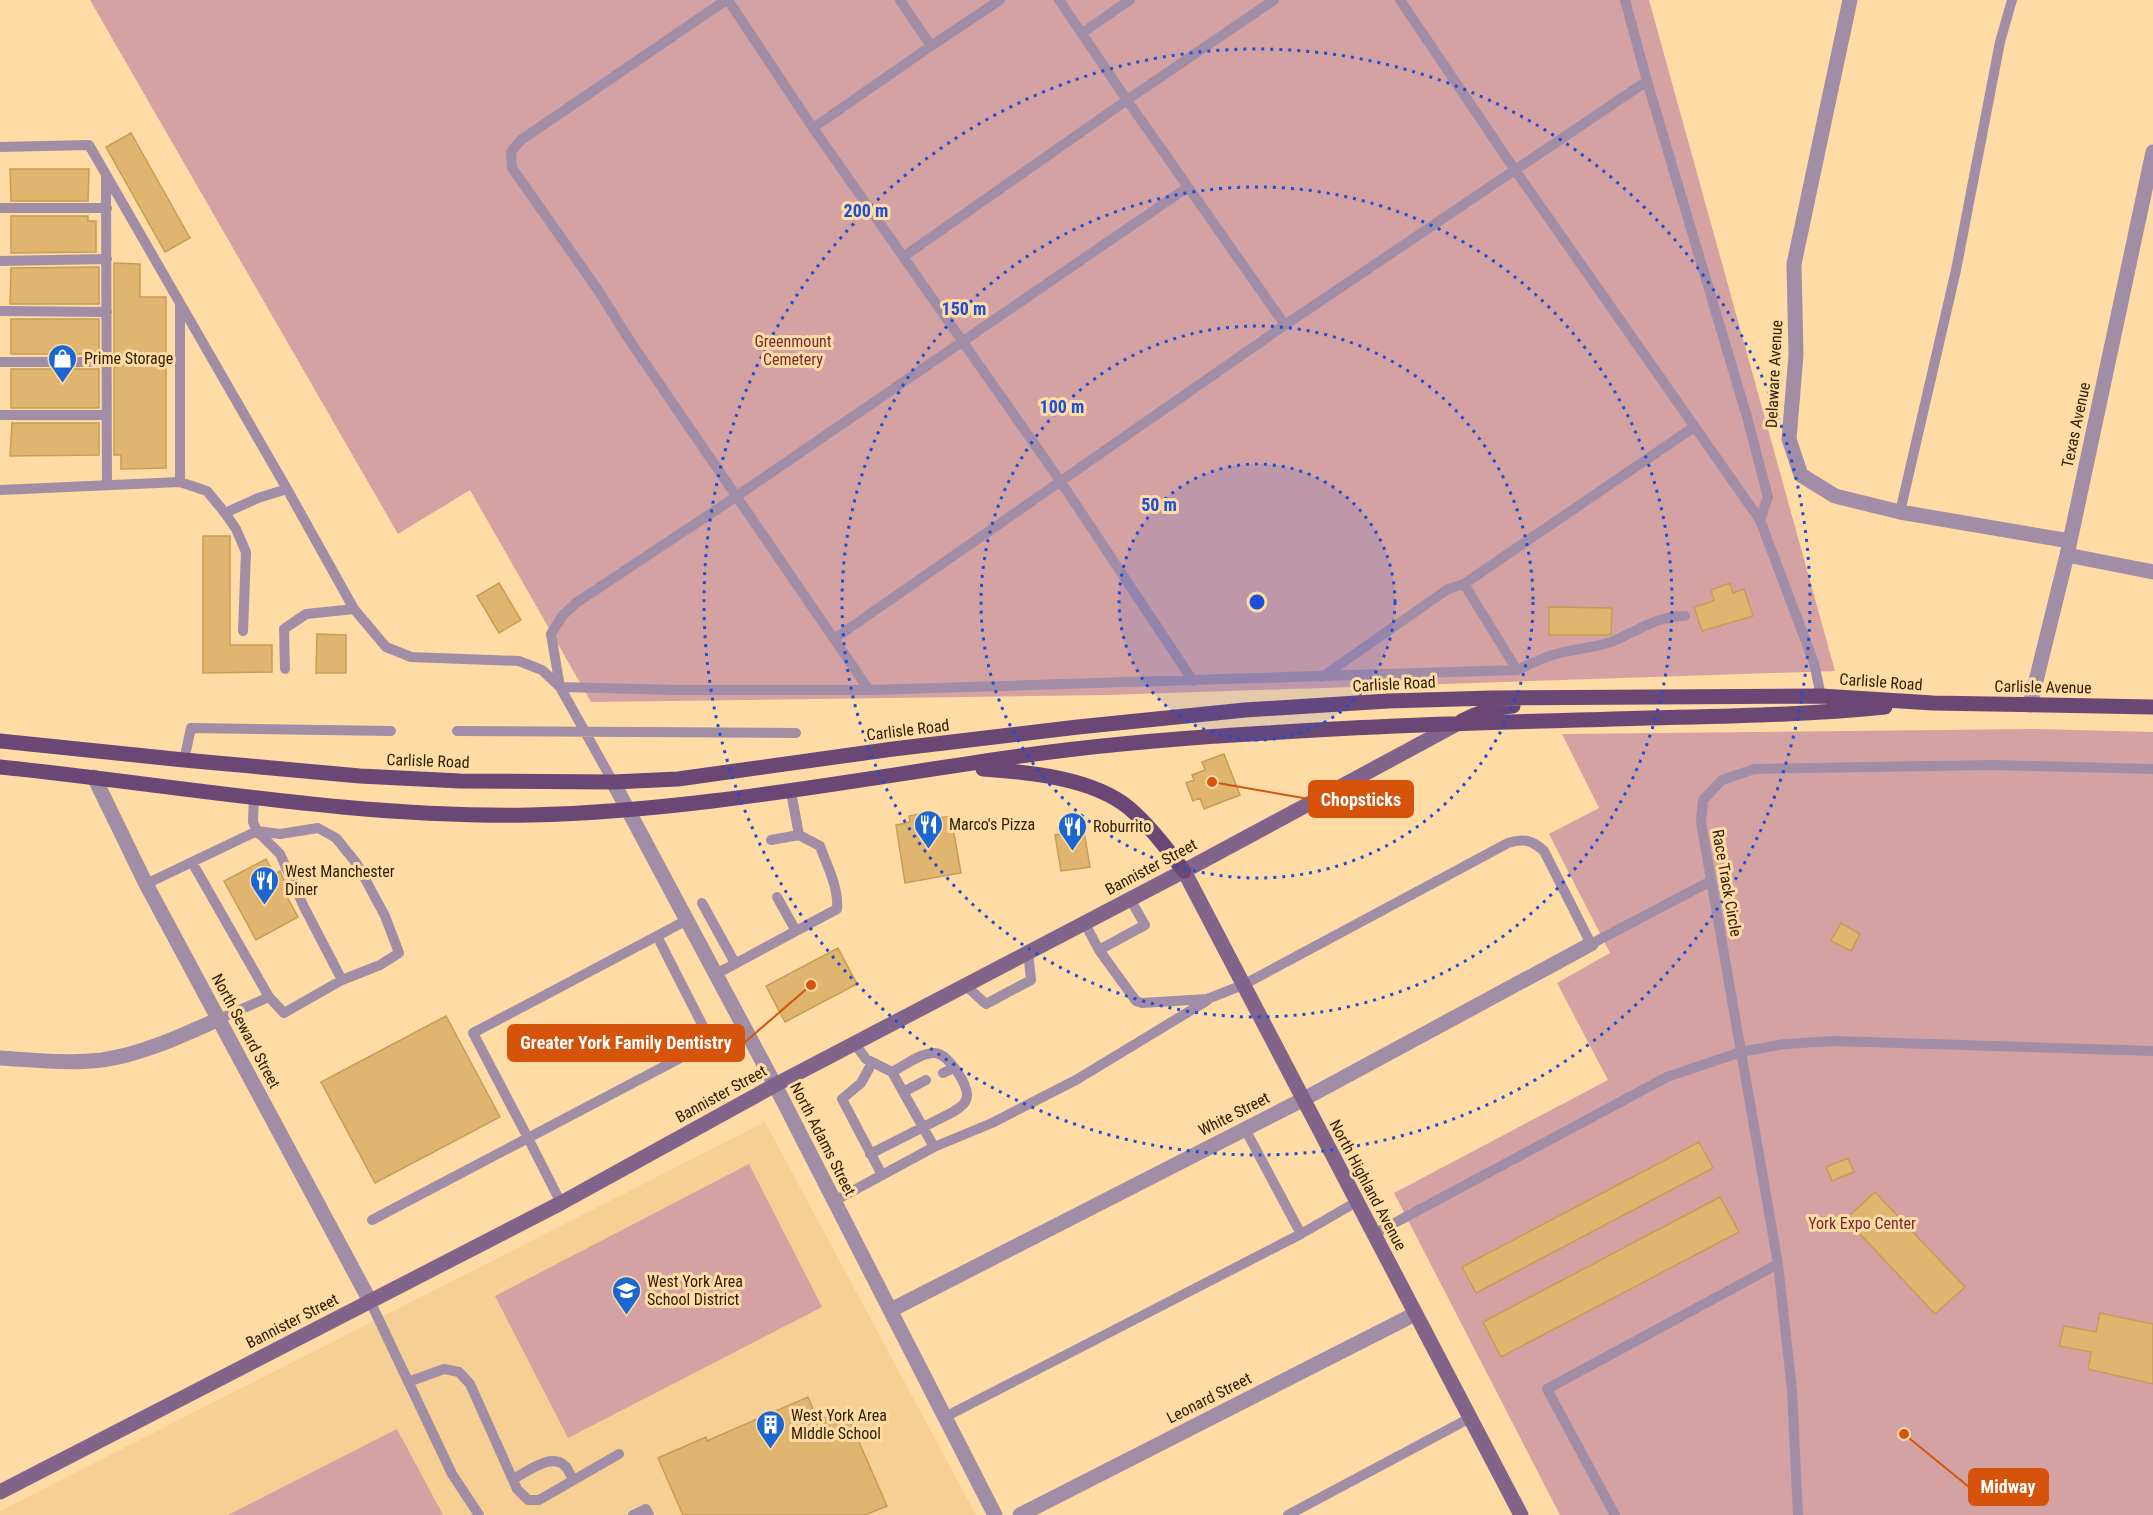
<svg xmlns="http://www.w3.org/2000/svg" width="2153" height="1515" font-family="'Roboto Condensed',sans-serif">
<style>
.built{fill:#f5cf93}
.green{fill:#d4a2a2}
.building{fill:#dfb56f;stroke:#c69c57;stroke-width:1.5}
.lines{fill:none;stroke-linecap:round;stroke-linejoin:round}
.lane{stroke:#a28da7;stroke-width:10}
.street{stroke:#a28da7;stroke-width:15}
.secondary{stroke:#82648b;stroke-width:15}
.primary{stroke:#6b4775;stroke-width:15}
.ring{fill:none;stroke:#1d4ed8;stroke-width:3;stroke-dasharray:3 6}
.labels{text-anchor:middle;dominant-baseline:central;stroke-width:6;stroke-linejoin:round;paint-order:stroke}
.park-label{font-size:16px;fill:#782930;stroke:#ffdca5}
.poi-label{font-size:16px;fill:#2c1c00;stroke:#ffdca5;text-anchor:start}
.street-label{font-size:16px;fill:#2c1c00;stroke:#ffdca5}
.centre{fill:#1d4ed8;stroke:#ffdca5;stroke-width:3}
.ring-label{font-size:18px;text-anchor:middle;font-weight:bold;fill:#1d4ed8;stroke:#ffdca5;stroke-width:6;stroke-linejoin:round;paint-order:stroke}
.leader{fill:none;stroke:#d5530b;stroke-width:2}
.callout-dot{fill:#d5530b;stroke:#ffdca5;stroke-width:2}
.callout{fill:#d5530b;stroke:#d5530b;stroke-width:2}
.callout-label{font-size:18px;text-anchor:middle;font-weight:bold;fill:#fff}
</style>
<rect width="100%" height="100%" fill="#ffdca5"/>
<path class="built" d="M765,1122L976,1515H0V1511Z"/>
<path class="green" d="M90,0H1649L1835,671L1107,695L591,702L470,490L398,534Z
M2036,729L2153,732V1515H1560L1394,1193L1608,1080L1557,983L1610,953L1549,834L1599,808L1562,734Z
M749,1164L822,1307L568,1438L495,1296Z
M397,1429L443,1515H228Z"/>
<path class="building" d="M131,133L190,238L165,252L106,147Z
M10,169H89L88,201H11Z
M11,216H88V221H96V252L11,253Z
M114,263L140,264V297H166V468L121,469V455H114Z
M99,267V304H10L11,268Z
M11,319H99V354H11Z
M11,369H99V408H11Z
M12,423H99V455L10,456Z
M203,536H230V645H272V672L203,673Z
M499,583L521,620L499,633L477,596Z
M1730,583L1733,593L1744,589L1753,616L1702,631L1694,607L1711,602L1714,600L1711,590Z
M1549,607L1612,608L1611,634L1607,635H1549Z
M317,634L346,635V673H316Z
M1224,754L1240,795L1204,809L1200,798L1193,801L1186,783L1194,780L1192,775L1205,770L1202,762Z
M930,812L931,819L951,816L961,873L905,883L896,825L910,822L909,816Z
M1084,831L1090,867L1061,871L1055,835Z
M266,859L274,874L280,871L289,891L285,893L298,917L256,940L224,881Z
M1841,923L1860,934L1851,951L1831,941Z
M838,948L857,984L785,1022L766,986Z
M446,1016L500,1117L375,1183L321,1082Z
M1699,1142L1713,1168L1476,1293L1462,1267Z
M1848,1158L1854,1172L1832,1181L1826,1167Z
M1875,1192L1965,1287L1935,1314L1846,1219Z
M1720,1197L1739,1232L1501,1357L1483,1322Z
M2100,1313L2153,1324V1384L2088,1369L2091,1352L2059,1346L2064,1326L2096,1332Z
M808,1397L818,1421L845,1410L887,1506L865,1515H683L658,1458L706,1437L707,1441Z"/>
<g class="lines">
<path class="lane" d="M726,0L521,140L511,152L512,168L598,290L628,338L869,690L1517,670L1464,584L1694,427
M728,0L813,128L1061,482L1193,681
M1059,0L1127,100L1285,325L1647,81
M1400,0L1515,170L1760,520L1814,663L1821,696
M1625,0L1647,81L1747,417L1768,497L1760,520
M1082,33L1130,0
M931,46L1000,0
M813,128L931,46L900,0
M0,147L89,145L287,489L354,609L386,647L411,657L519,661L542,670L560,687L613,782
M106,177L107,485
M0,208H107
M903,257L1127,100L1274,0
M0,261L107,259
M180,303V482
M0,311L107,312
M0,362H107
M0,415H107
M0,490L180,482L207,491L225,513L258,498L287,489
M1900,512L1956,270L2000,42L2012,0
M225,513L236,529L246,552L243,631
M834,639L1285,325
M285,669L284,629L306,614L354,609
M1517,670C1527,666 1537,660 1547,657C1567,649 1590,649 1611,642C1636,632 1656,616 1685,616
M1322,677L1448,589L1464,584
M869,690H679L560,687L551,634L563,615L576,603L737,496L1188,187
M457,731L796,733
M184,760L191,728L391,731
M254,796L253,822L257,831L280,854L304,907L342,980
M771,840L799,835L791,792
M193,864L269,997
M146,884L257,831L280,834L318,828L336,838L357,864L385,916L399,953L380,965L342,980L284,1013L269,997L219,1019
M777,897L796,931
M702,903L735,963
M687,920L657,936L711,1042
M1084,922L1099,950L1145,925L1130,899
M1099,950L1136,1001L1142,1003L1207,999L1243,985L1508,843C1524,838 1532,840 1544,851L1591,944L1711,881
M716,974L837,909C839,888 827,866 820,846L799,835
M965,985L986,1004L1031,980L1028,951
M872,1063L861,1083L842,1099L882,1175
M943,1073L954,1068
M903,1092L926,1080
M1245,1129L1301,1234
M934,1147L992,1123L1076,1080L1208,1000
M870,1154L953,1112C960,1107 967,1104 967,1095C967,1083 947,1052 934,1053C920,1053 904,1066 892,1072
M834,1201L934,1147L892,1072L866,1059L854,1043
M561,1203L528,1138L743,1025
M372,1220L528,1138L473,1033L657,936
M1374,1234L1667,1077L1741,1052L1785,1044L1834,1041L2153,1051
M370,1301L452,1474L479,1515
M408,1382L444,1369L459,1372L470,1384L517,1489L528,1500H539L619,1454
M945,1417L1301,1234L1358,1201
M513,1479C527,1472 553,1451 566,1467C569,1471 571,1476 573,1480
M633,1515L646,1509L649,1515
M1288,1515L1470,1418
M1615,1515L1547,1389L1778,1264
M1798,1515L1792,1390L1778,1264L1701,822L1703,800L1722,780L1754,769L1992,765L2153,769"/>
<path class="street" d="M1850,0L1794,264L1796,355L1789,439L1801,475L1835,496L1900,512L2070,541
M2067,555L2153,572
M2030,705L2067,555L2153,152
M94,777L146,884L370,1301
M613,782L775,1085L995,1515
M0,1058C34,1060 68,1064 102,1060C143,1054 181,1036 219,1019
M891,1310L1302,1100L1591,944
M1020,1515L1415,1314"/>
<path class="secondary" d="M1184,871L1521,1515
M0,1492L561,1203L775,1085L1184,871L1457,724"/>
<path class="primary" d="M1462,721C1479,712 1494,707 1513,706
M0,741L184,760L360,776L460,781L613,782L678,779L893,749L1078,727L1245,710L1388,701L1492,698L1821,696L1933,703L2153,707
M0,767C176,785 353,818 530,815C705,811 876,775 1050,752C1122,743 1195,737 1267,733C1394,724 1521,722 1648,718C1727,716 1806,715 1885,707
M983,769C1028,772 1093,778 1129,808C1150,826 1167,849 1184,871"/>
</g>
<circle cx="1257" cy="602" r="138" fill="#1d4ed8" fill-opacity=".12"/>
<g class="ring">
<circle cx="1257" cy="602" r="138"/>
<circle cx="1257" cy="602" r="276"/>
<circle cx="1257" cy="602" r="415"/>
<circle cx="1257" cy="602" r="553"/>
</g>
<defs>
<symbol id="shop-pin" viewBox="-11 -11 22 30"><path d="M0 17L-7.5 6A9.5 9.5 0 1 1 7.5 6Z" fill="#1b66d1" stroke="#ffdca5"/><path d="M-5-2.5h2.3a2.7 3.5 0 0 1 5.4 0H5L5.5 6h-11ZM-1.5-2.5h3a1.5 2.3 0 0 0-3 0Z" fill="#fff"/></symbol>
<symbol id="restaurant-pin" viewBox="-11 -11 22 30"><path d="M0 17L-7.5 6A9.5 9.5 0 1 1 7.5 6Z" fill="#1b66d1" stroke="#ffdca5"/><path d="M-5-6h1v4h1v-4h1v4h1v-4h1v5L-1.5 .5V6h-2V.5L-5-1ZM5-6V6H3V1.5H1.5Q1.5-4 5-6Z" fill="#fff"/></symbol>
<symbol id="school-pin" viewBox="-11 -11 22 30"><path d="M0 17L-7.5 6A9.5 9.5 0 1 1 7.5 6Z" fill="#1b66d1" stroke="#ffdca5"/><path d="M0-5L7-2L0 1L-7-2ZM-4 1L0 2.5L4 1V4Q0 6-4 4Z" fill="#fff"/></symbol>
<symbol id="building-pin" viewBox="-11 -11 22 30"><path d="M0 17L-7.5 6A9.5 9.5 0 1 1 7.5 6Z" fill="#1b66d1" stroke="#ffdca5"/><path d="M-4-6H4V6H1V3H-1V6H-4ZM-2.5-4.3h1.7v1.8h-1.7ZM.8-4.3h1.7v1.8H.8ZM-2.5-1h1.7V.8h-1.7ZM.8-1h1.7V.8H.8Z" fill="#fff"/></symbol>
</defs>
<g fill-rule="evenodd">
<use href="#shop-pin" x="46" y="342" width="33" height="45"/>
<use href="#restaurant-pin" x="912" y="808" width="33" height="45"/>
<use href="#restaurant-pin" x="1056" y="810" width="33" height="45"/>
<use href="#restaurant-pin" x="248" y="864" width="33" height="45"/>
<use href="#school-pin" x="610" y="1274" width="33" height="45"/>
<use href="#building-pin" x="754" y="1408" width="33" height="45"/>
</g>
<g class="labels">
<g class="park-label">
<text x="793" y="341">Greenmount<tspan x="793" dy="18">Cemetery</tspan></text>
<text x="1862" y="1223">York Expo Center</text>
</g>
<g class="poi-label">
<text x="84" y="358">Prime Storage</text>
<text x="949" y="824">Marco's Pizza</text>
<text x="1093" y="826">Roburrito</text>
<text x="285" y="871">West Manchester<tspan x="285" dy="18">Diner</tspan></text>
<text x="647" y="1281">West York Area<tspan x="647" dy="18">School District</tspan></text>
<text x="791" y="1415">West York Area<tspan x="791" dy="18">MIddle School</tspan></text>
</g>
<g class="street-label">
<text transform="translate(1774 374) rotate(-87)">Delaware Avenue</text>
<text transform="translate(2076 425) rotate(-78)">Texas Avenue</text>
<text transform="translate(1881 682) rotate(4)">Carlisle Road</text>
<text transform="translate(1394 684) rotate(-3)">Carlisle Road</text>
<text transform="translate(2043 687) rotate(1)">Carlisle Avenue</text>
<text transform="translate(908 730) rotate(-7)">Carlisle Road</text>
<text transform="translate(428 761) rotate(2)">Carlisle Road</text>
<text transform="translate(1151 867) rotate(-28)">Bannister Street</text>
<text transform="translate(1727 883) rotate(80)">Race Track Circle</text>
<text transform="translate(246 1031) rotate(62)">North Seward Street</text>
<text transform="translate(721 1094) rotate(-29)">Bannister Street</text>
<text transform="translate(1234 1114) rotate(-27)">White Street</text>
<text transform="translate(823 1139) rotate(63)">North Adams Street</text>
<text transform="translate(1368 1185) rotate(62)">North Highland Avenue</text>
<text transform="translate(292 1321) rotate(-27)">Bannister Street</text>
<text transform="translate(1209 1398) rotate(-27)">Leonard Street</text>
</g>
</g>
<circle cx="1257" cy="602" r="9" class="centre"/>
<g class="ring-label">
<text x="866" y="217">200 m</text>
<text x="964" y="315">150 m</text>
<text x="1062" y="413">100 m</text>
<text x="1159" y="511">50 m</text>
</g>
<path class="leader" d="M1212 782L1309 799M811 985L744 1043M1904 1434L1969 1487"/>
<g class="callout-dot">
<circle cx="1212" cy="782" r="6"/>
<circle cx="811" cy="985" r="6"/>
<circle cx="1904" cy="1434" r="6"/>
</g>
<g class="callout">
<rect x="1309" y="781" width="104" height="36" rx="6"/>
<rect x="508" y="1025" width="236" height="36" rx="6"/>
<rect x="1969" y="1469" width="79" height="36" rx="6"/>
</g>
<g class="callout-label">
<text x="1361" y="806">Chopsticks</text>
<text x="626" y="1049">Greater York Family Dentistry</text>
<text x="2008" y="1493">Midway</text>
</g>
</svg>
